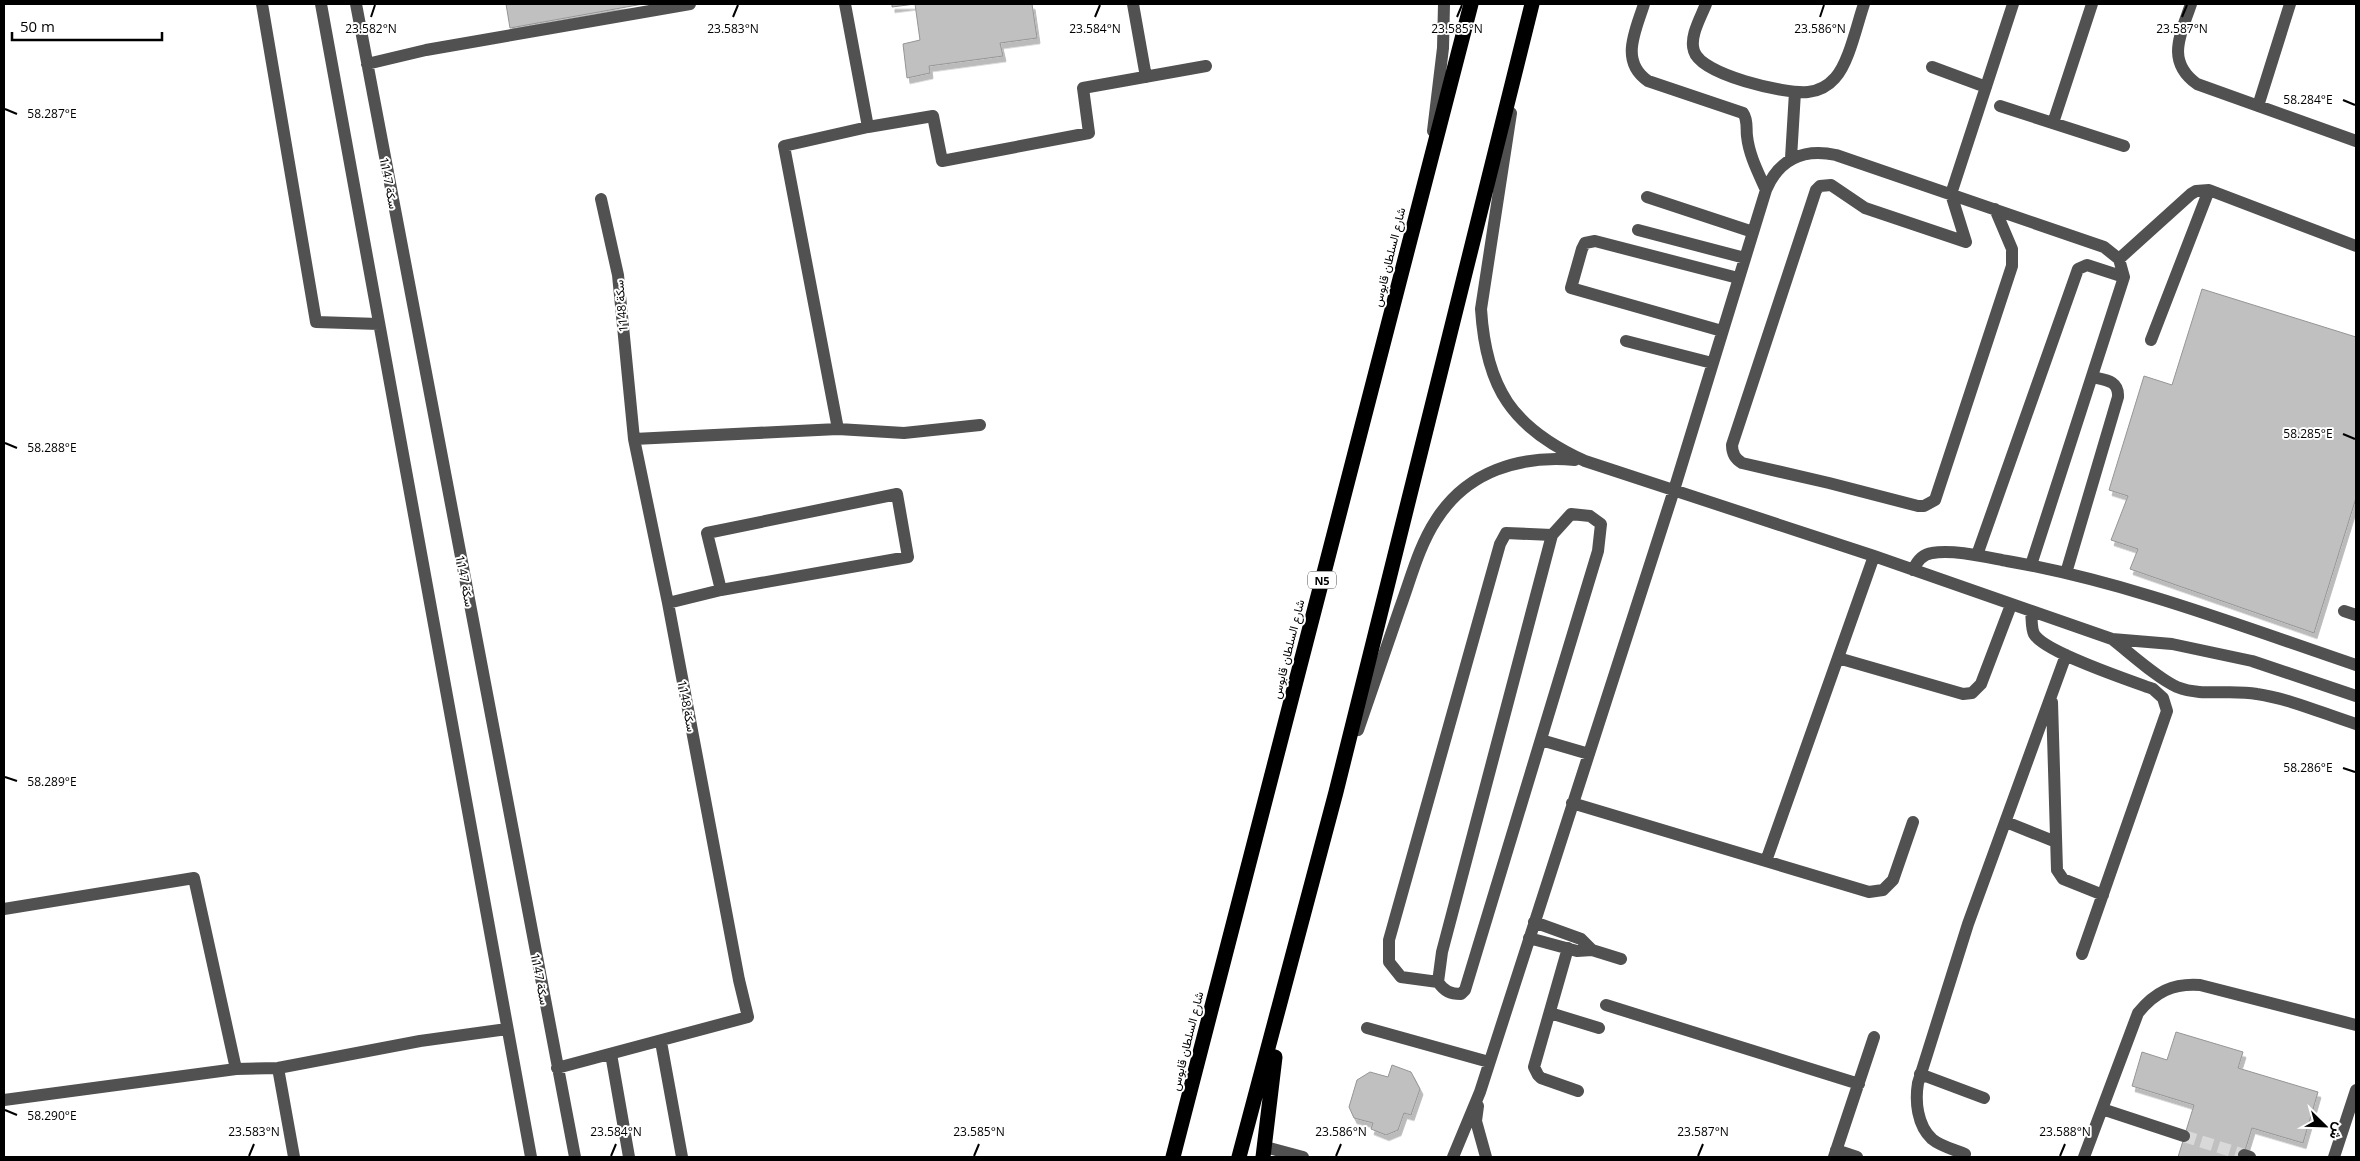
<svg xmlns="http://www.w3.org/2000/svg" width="2360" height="1161" font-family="'Open Sans',Vazirmatn,sans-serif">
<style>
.building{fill:#c0c0c0;stroke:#959595;filter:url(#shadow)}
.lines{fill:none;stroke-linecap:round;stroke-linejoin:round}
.minor-tunnel{stroke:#d9d9d9;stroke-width:12;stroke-dasharray:12 6;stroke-linecap:butt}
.minor{stroke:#515151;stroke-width:12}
.highway{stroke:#000;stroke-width:15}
.ticks{fill:none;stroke:#000;stroke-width:2}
.labels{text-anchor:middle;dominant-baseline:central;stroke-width:4;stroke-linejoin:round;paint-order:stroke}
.shield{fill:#fff;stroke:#4c4c4c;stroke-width:1}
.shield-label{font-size:11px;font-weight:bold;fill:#000}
.street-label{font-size:12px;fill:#000;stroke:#fff}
.ticks-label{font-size:12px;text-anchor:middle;fill:#000;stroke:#fff;stroke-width:4;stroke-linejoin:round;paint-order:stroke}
</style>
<defs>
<filter id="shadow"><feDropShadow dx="3" dy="5.5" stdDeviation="0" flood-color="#0004"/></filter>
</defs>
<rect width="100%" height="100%" fill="#fff"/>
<path class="building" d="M506,4H643L510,28Z
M892,4H1032L1037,38L1000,43L1003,56L929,66L930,73L907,78L903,44L920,40L915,4L892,7Z
M2202,289L2356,337V498L2314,633L2130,569L2138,549L2111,540L2128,496L2109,490L2144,376L2172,385Z
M2176,1032L2243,1052L2238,1068L2318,1092L2303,1143L2252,1128L2243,1157H2178L2194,1105L2132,1086L2142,1052L2167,1060Z
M1392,1065L1411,1072L1420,1089L1411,1115L1404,1113L1398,1130L1386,1135L1371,1129L1373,1123L1354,1118L1349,1107L1357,1080L1370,1072L1388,1077Z"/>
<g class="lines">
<path class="minor-tunnel" d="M2184,1136L2244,1155"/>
<path class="minor" d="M262,4L316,322L379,324
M321,4L531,1157
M356,4L575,1157
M845,4L868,127
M1133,4L1146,77
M1644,4C1636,30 1619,61 1648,81L1743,113C1748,120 1746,128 1747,136C1749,155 1758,172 1766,190
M1706,4C1701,17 1689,37 1694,51C1701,75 1785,94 1808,92C1818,91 1828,86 1835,78C1849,63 1857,24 1864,4
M2191,4C2181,34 2165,61 2197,84L2356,141
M367,64L426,50L690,4
M1932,67L1986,87
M2000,106L2124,146
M2258,106L2290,4
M1511,113L1481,309C1486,388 1512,428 1585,461L1874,556L2112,639L2172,644L2252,661L2356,696
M2053,123L2092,4
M1433,131L1443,48L1444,4
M1791,158L1795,92
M1647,197L1753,232
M1638,230L1745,258
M1966,242L1865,208L1831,185L1820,186L1816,190L1732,445C1732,453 1735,459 1742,463L1829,483L1918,506H1924L1935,500L2012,266V249L1995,209
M1966,242L1951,194L2013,4
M2119,259L2191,194L2196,191L2209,190L2356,246
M1722,331L1571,288L1582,249L1585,243L1595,241L1738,278
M2151,340L2209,190
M1626,341L1712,363
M838,429L784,146L868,127L933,116L942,161L1089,133L1083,88L1206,66
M634,439L838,429L904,433L980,425
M1571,514L1590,516L1601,524L1598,551L1465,990L1461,994C1450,994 1444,991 1438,982L1442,952L1552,535Z
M1977,555L2078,269L2087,265L2124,277
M1913,570C1917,561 1923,554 1932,553C1953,549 1986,557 2007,561C2127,582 2241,626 2356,665
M2066,573L2118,397C2119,380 2105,380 2092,377
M668,603L721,590L908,557L897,494L707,533L721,590
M2031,611C2032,618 2031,628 2034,634C2044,652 2131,681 2153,689L2163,698L2167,711L2082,954
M2344,611L2356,615
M2112,639C2130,653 2157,678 2177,687C2202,697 2230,689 2257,694C2291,699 2324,714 2356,724
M1838,658L1963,694L1972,693L1981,684L2011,605
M2052,702L2057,870L2063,879L2103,895
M1358,730C1372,690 1386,649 1400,608C1411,578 1419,546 1436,520C1467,471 1520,455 1575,460
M1541,740L1589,754
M1572,803L1869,892L1883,890L1893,880L1913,822
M2006,822L2056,842
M1766,861L1874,556
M4,909L194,878L236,1069
M1534,922L1581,939L1592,950
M1529,938L1577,951L1592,950L1621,959
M1568,948L1534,1067L1538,1075L1541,1078L1578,1091
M1438,982L1401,977L1389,962V940L1500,544L1506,533L1552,535
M1606,1005L1859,1084
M1550,1013L1599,1028
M1367,1028L1489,1062
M661,1042L682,1157
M611,1054L629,1157
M278,1068L294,1157
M557,1068L748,1017L739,980L668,603L634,439L618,275L601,199
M1920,1074L1984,1098
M4,1100L236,1069L278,1068L420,1041L507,1029
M1478,1106L1476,1121L1486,1157
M2102,1109L2184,1136
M1265,1147L1303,1157
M1836,1150L1857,1157
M1965,1154C1955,1150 1940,1146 1932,1139C1917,1125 1915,1101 1918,1083L1968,924L2066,655
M2244,1155L2250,1157
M1453,1157L1480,1092L1674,490L1766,190C1779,159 1804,148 1836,155L2104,247L2119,259L2124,277L2031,565
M1834,1157L1874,1037
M2084,1157L2138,1013C2155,992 2173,983 2200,985L2356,1025
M2334,1157L2356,1090"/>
<path class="highway" d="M1173,1157L1471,4
M1239,1157L1336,792L1532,4
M1263,1157L1275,1057"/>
</g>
<path class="ticks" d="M371,17L375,5M733,17L738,5M1095,17L1100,5M1457,17L1462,5M1820,17L1824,5M2182,17L2187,5M2343,100L2355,105M5,109L17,114M2343,434L2355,439M5,443L17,448M2343,768L2355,772M5,777L17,781M5,1110L17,1115M249,1156L254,1144M611,1156L616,1144M974,1156L979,1144M1336,1156L1341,1144M1698,1156L1703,1144M2060,1156L2065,1144"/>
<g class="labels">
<rect class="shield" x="1308" y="571.5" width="28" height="17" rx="4"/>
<g class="shield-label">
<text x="1322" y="580">N5</text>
</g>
<g class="street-label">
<text transform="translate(389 183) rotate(79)">سكة 1147</text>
<text transform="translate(1389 257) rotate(-76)">شارع السلطان قابوس</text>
<text transform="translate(621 306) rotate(-95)">سكة 1148</text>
<text transform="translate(465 581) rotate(79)">سكة 1147</text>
<text transform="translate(1288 649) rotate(-76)">شارع السلطان قابوس</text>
<text transform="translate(687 706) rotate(79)">سكة 1148</text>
<text transform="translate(540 979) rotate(79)">سكة 1147</text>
<text transform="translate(1187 1041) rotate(-76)">شارع السلطان قابوس</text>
</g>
</g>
<g class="ticks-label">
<text x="371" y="33">23.582°N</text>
<text x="733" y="33">23.583°N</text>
<text x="1095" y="33">23.584°N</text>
<text x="1457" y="33">23.585°N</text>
<text x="1820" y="33">23.586°N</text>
<text x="2182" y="33">23.587°N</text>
<text x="2308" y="104">58.284°E</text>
<text x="52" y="118">58.287°E</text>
<text x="2308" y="438">58.285°E</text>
<text x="52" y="452">58.288°E</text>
<text x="2308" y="772">58.286°E</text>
<text x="52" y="786">58.289°E</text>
<text x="52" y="1120">58.290°E</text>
<text x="254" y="1136">23.583°N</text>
<text x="616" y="1136">23.584°N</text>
<text x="979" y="1136">23.585°N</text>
<text x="1341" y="1136">23.586°N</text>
<text x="1703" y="1136">23.587°N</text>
<text x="2065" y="1136">23.588°N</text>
</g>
<rect width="2360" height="1161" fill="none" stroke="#000000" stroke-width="10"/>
<g transform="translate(2325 1126) rotate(113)" stroke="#ffffff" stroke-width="4" paint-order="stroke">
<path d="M0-4L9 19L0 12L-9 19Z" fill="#000000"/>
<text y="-8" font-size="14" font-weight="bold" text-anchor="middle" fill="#000000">ش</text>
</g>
<path d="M12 32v8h150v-8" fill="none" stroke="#000000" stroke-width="2.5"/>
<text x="20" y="32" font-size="15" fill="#000000" stroke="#ffffff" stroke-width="4" paint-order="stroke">50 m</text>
</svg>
